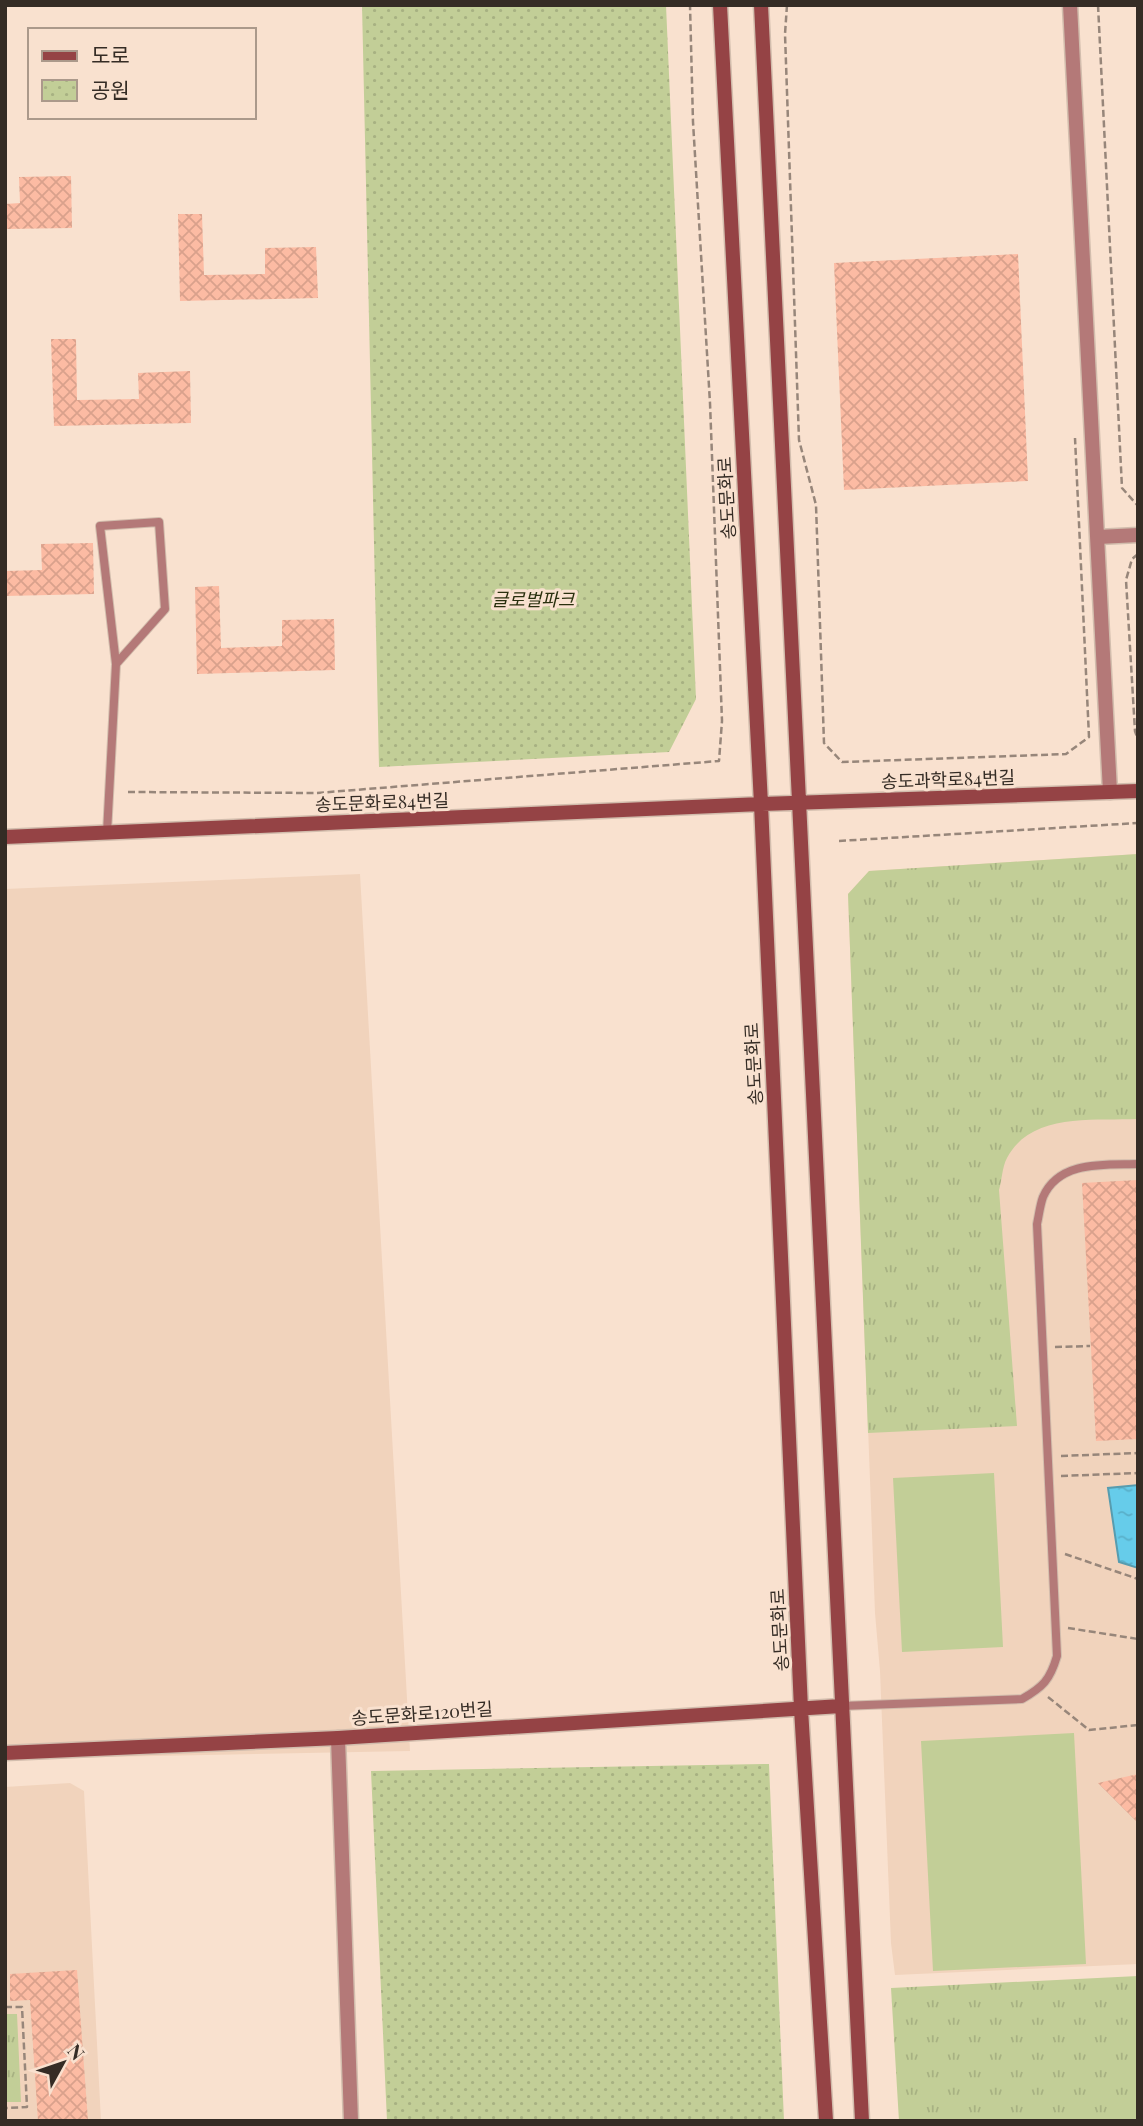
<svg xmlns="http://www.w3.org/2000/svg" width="1143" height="2126" font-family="'Playfair Display','Noto Sans KR',serif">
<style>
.built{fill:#f1d3bc}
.grass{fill:url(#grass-tufts)}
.park{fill:url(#park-dots)}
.pitch{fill:#c2ce97}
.water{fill:url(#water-ripples);stroke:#579caf;stroke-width:2}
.building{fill:url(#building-cross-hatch)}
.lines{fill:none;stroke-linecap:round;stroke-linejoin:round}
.lane-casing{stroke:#d2bdad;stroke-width:10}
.street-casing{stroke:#d2bdad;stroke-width:17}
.secondary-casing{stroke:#d2bdad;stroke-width:17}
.path{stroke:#97867a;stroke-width:2.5;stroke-dasharray:7 3.5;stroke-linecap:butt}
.lane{stroke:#b47978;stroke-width:8}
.street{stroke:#b47978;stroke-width:14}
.secondary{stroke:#954345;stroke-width:14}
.labels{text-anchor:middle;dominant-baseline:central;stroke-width:6;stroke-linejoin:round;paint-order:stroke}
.street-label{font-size:18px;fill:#352c25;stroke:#f9e1cf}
.park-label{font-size:18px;font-style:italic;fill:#2a300e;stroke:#f9e1cf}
</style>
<defs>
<pattern id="grass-tufts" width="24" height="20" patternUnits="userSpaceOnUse" patternTransform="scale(1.75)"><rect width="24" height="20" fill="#c2ce97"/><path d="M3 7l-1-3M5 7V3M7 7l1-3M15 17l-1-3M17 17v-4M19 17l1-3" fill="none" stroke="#a7b182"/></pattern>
<pattern id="park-dots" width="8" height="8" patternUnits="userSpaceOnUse" patternTransform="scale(1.75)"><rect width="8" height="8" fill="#c2ce97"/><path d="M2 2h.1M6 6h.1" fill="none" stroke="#a7b182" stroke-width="1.8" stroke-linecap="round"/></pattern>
<pattern id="water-ripples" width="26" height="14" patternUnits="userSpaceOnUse" patternTransform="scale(1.75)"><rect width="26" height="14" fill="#66ccea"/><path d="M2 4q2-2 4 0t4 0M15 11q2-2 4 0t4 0" fill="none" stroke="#59afc9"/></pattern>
<pattern id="building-cross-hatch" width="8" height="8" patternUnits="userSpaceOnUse" patternTransform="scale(1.75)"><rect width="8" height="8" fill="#fcbba3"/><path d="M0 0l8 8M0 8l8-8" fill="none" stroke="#d9a18c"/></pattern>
</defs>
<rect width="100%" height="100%" fill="#f9e1cf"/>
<path class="built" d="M1138,854V1964L895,1975L891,1943L880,1671L875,1613L848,894L869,871Z
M360,874L410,1751L5,1759V889Z
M70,1783L84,1791L101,2121H5V1787Z"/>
<path class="grass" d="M1138,854V1119C1094,1121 1031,1112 1007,1158C1002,1167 1002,1180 999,1190L1017,1426L868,1433L848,894L869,871Z
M1138,1976V2121H899L891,1988Z
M5,2014H17L21,2102H5Z"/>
<path class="park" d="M362,5H666L696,699L669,752L379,767Z
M769,1764L784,2121H387L371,1771Z"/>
<path class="pitch" d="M994,1473L1003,1647L902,1652L893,1478Z
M1074,1733L1086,1964L933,1971L921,1741Z"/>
<path class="water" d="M1138,1485V1568L1119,1562L1108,1488Z"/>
<path class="building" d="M71,176L72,228L5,229V204L20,203L19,177Z
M178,214H202L204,275L265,274V248L316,247L318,298L180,301Z
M1018,254L1028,481L844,490L834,263Z
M51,339H76L77,400L139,399L138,373L190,371L191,423L54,426Z
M93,543L94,594L5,596V571L42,570L41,544Z
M219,586L221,648L282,646V620L334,619L335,670L197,674L195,587Z
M1138,1180V1439L1096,1441L1082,1183Z
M1138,1774V1823L1098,1783Z
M77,1970L88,2121H38L30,2000L10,2001V1974Z"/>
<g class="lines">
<defs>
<path id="lane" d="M107,833L116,664L165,609L159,522L100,526L116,664
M841,1706L1022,1699C1043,1687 1050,1680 1057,1656L1037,1224C1039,1215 1040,1205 1043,1197C1059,1160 1105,1165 1138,1164"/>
<path id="street" d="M1070,5L1110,792
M1098,537L1138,535
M338,1738L351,2121"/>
<path id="secondary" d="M720,5L761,804L801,1709L826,2121
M761,5L862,2121
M5,837L761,804L1138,791
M5,1753L338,1738L841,1706"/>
</defs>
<use href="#lane" class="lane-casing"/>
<use href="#street" class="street-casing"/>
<use href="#secondary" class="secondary-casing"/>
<path class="path" d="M787,5L785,34L799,440L816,505L824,743L842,762L1066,754L1089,737L1075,438
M1098,5L1122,488L1138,506
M1138,554L1132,559L1126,580L1135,731L1138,740
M128,792L317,793L719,761L722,721L710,403L693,122L690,5
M839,841L1138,823
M1055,1347L1090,1346
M1061,1456L1138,1453
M1061,1476L1138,1473
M1065,1554L1138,1579
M1068,1628L1138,1639
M1048,1697L1089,1730L1138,1725
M5,2007H22L27,2107L5,2108"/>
<use href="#lane" class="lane"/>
<use href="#street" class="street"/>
<use href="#secondary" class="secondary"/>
</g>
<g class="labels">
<g class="street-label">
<text transform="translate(726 498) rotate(-93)">송도문화로</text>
<text transform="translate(948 779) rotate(-2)">송도과학로84번길</text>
<text transform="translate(382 802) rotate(-2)">송도문화로84번길</text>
<text transform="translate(753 1064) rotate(-93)">송도문화로</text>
<text transform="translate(779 1630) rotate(-93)">송도문화로</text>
<text transform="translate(422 1713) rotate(-4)">송도문화로120번길</text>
</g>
<g class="park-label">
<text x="533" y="599">글로벌파크</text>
</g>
</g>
<rect width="1143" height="2126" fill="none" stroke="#352c25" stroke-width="14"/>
<rect x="28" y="28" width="228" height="91" fill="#f9e1cf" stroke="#ab998b" stroke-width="2"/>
<rect x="42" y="51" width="35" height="10" fill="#954345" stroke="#ab998b" stroke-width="2"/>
<text x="91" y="63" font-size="21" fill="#352c25">도로</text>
<rect x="42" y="80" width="35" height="21" fill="url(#park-dots)" stroke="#ab998b" stroke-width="2"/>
<text x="91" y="98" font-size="21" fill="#352c25">공원</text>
<g transform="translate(63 2063) rotate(50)" stroke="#f9e1cf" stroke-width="5" paint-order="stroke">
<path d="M0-5L12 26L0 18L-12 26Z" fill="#352c25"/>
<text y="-10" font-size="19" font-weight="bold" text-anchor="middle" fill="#352c25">N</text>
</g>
</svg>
